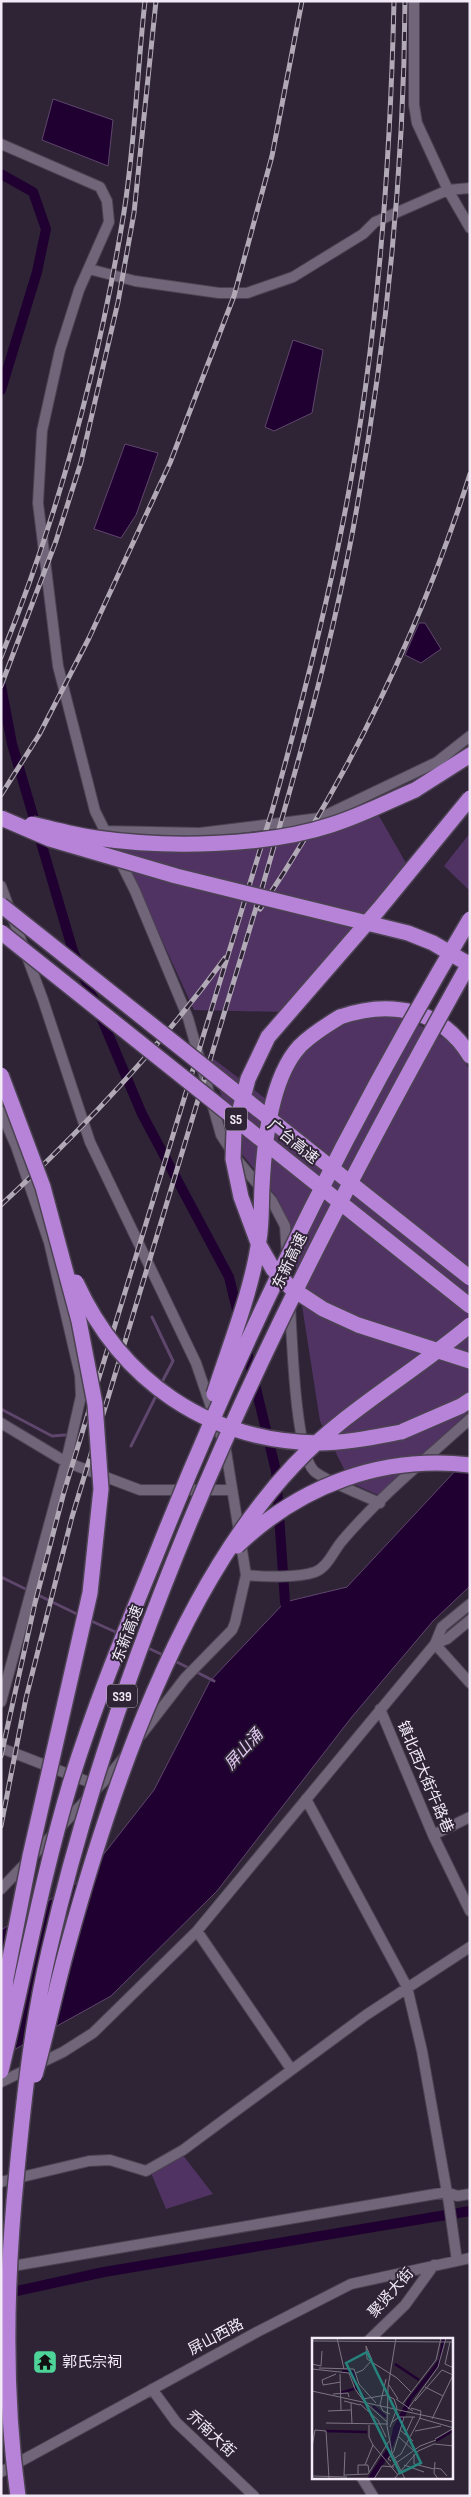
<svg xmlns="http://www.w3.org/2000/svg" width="471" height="2497" font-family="'Sofia Sans Condensed','Noto Sans SC',sans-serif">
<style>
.green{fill:#503362}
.water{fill:#200031;stroke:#5f466c}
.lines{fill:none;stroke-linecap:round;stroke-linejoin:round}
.stream{stroke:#5f466c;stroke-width:3}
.canal{stroke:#200031;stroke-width:10}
.minor-casing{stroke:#4b4251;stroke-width:12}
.motorway-casing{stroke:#4b4251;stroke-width:18}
.minor{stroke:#706579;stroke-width:10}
.motorway{stroke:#b783d8;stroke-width:15}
.rail-casing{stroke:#b1a9b6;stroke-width:5}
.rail{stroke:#2e2435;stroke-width:3;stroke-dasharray:9;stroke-linecap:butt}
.motorway-bridge-casing{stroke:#4b4251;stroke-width:18;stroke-linecap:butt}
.motorway-bridge{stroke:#b783d8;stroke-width:15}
.labels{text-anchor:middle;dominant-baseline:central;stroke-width:4;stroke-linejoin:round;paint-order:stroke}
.shield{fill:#2e2435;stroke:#b7afbd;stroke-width:1}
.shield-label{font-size:14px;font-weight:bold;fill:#f2ebf7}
.street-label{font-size:15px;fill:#f2ebf7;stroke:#2e2435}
.poi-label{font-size:15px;fill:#f2ebf7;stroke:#2e2435;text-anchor:start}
.water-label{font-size:16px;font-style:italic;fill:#e2c9f3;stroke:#2e2435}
.inset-river{fill:none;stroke:#200031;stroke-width:2.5}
.inset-road{fill:none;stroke:#7c7483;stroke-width:1}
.view{fill:#26827c;fill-opacity:0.15;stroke:#26827c;stroke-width:2.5}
.inset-edge{fill:none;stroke:#f2ebf7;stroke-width:2.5}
</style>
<rect width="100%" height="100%" fill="#2e2435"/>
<path class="green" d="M379,816L414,877L283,1012L194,1010L120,849L234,851L340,829Z
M470,833V891L444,866Z
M366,1015H400L452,1042L470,1070V1411L378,1495L351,1483L320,1421L289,1222L276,1196L241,1153L207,1054L266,1099L295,1061L319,1037Z
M182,2154L213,2194L166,2209L151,2173Z"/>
<path class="water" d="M53,99L113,120L108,166L42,140Z
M293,340L323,350L312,413L274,431L265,427Z
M125,444L158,453L136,515L121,538L94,529Z
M419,623H425L441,649L421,663L405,655Z
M470,1455V1586L433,1621L351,1718L217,1891L111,1996L1,2057V1930L85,1878L154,1790L210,1681L285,1602L347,1587Z"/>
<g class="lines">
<path class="stream" d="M152,1317L173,1361L161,1384
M1,1409L52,1436L65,1435
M131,1446L158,1392
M1,1577L81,1616
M89,1620L120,1634
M146,1647L165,1656
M173,1660L214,1681"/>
<path class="canal" d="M1,174L33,192L46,229L37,272L1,390
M1,686L12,744L73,951L142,1114L229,1277L276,1471L285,1602L288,1613
M3,2294L104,2272L470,2211"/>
<defs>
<path id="minor" d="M414,1V105L417,123L448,190L470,228
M1,144L100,187L107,201L109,222L79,290L60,350L42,431L38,503L58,666L95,811L135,891L188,1018L221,1135L238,1161L272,1201L285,1226L287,1256
M89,269L135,281L219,293H247L293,277L363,234L375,222L448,190L470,188
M105,831L200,833L320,818L437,762L470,736
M1,886L43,1000L90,1142L196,1363L226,1451L246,1575L235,1623L232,1630L185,1678L141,1735
M1,1112L16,1146L49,1242L80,1375L81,1396L66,1462L1,1702
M290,1306C292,1336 295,1452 314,1471C322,1479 367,1497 380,1503
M1,1423L66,1462L140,1490H232
M246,1575C265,1577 297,1578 315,1572C328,1567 334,1550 342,1541C380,1496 427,1458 470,1419
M435,1644L470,1683
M435,1644L447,1639L470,1620
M380,1709L433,1835L470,1911
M1,1748L99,1786
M306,1799L407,1987L422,2051L449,2204L457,2261
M433,1835L470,1817
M1,1889L108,1777L125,1756
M197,1931L291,2069
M1,2082L63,2052L93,2033L197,1931L435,1644L442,1627L470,1604
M1,2182L89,2161L110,2160L146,2171L183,2150L366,2015L470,1947
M1,2268L447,2192L457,2196L470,2194
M369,2340L405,2305L434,2265
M152,2389L176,2422L254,2496
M1,2472L257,2332L351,2284L470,2258
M362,2478L373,2496"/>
<path id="motorway" d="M415,790L470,755
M340,1017C389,1000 441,1008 470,1056
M401,1432L461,1406L470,1400"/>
</defs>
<use href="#minor" class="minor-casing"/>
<use href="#motorway" class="motorway-casing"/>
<use href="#minor" class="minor"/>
<use href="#motorway" class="motorway"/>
<defs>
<path id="rail" d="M1,657C59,514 99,365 124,212C135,143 137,72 145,1
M1,686L56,541L81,462L118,302L134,213L156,1
M1,795L39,735L89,638L170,463L234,296L272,156L302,1
M260,909C350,775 421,628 470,474
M1,1205C82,1130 160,1047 225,958
M1,1756L35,1603L64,1492L272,811C299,715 324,619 343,522C377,352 390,175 394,1
M1,1826L26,1698L72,1517L262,888C299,760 336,632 358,501C387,336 404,169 405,1"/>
</defs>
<use href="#rail" class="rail-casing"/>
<use href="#rail" class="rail"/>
<defs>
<path id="motorway-bridge" d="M470,798L379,909L268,1037L248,1079L234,1132L233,1159L241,1197L258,1243L273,1269L291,1288L323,1309L358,1325L470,1361
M1,818L50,839L176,876L408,933L433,943L470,965
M32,824C53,829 74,835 96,838C165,848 264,847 331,825C360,816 387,802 415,790
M1,905L470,1278
M1,932L470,1306
M1,1075L43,1187L79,1321L95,1404L101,1489L90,1593L30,1856L6,1978L1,2034
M76,1282C121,1381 208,1441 318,1443C346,1443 374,1437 401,1432
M214,1394C230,1344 252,1291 259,1240C262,1223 261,1205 262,1187C264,1145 270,1078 300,1046C312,1034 325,1026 340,1017
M237,1546C301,1485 382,1455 470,1465
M1,2071C24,1976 42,1878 70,1784C94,1706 125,1631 156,1555C243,1336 349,1122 470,919
M35,2075C47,2032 56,1988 68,1945C112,1785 179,1587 294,1465C346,1410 412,1374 470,1325
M18,2496C3,2388 6,2277 17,2170C24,2097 32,2023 49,1951C130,1600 295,1275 470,962"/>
</defs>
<use href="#motorway-bridge" class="motorway-bridge-casing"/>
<use href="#motorway-bridge" class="motorway-bridge"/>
</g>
<defs>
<symbol id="temple-square" viewBox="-11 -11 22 22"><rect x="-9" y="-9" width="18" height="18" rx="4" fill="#4ed399" stroke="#2e2435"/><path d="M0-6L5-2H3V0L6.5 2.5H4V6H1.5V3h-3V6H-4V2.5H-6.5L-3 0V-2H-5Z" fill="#111"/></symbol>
</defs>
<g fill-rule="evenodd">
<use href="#temple-square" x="31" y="2348" width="28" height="28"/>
</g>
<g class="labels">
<g class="shield">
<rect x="225" y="1107.5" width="22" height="23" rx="4"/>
<rect x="107" y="1684.5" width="30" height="23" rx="4"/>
</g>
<g class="shield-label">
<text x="236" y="1119">S5</text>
<text x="122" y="1696">S39</text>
</g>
<g class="street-label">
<text transform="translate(293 1142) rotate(39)">广台高速</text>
<text transform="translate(290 1261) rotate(-64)">东新高速</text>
<text transform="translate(128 1634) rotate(-69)">东新高速</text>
<text transform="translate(425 1777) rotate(67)">镇北西大街牛路巷</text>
<text transform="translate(391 2293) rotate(-49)">聚贤大街</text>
<text transform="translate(216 2337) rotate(-28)">屏山西路</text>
<text transform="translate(211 2434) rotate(43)">乔南大街</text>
</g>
<g class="poi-label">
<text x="62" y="2362">郭氏宗祠</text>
</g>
<g class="water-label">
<text transform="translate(244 1750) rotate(-48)">屏山涌</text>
</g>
</g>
<g transform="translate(312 2338)">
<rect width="141" height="141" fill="#2e2435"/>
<path d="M130,0H134L127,28L100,61L77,118L61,141H55L78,106L81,90L95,62L127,21Z" fill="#200031"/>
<path class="inset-river" d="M83,26L107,42M30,33L41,34L45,50L52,59M28,55L45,50M61,68L74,79M14,93L55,94M124,103L142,92"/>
<path class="inset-road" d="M25,0L32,31M84,0L76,49L75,88L80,115L93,141M0,3L142,4M138,4L133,26L142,30M54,8L55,21L85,40L99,54M0,26L9,28L10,13M7,30L42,31L47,46L64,65M0,31L37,35L43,51L51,62M44,35L51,32L60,22L54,8M24,36L10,42L11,47L29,44M28,36L29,72M74,41L68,67L71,73L78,76M77,47L86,61M113,49L131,58M0,53L142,84M21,56L36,55L37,59M51,61L74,57L82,61L85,70L78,89M84,61L101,73M32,63L48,67M103,63L130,32L141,37M39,65L40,86M91,65L124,22L129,0M48,66L66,82L74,99M55,66L75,84M96,71L126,29L134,0M16,73L39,72M107,80L142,90M120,81L141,37M14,85L76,86M79,85L87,79H103M57,87V99L61,107L86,137M88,92L101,103M14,93L17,140M103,93L129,88M93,97L101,79M86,98L102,113M123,101L142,90M0,109L3,92L14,93M102,116V126L122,131M83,120L89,116L108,80L109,73L99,70M79,123L76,121L82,113L92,79M123,124L122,135L126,141M53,127L61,107M92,127L112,134M80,128L108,108L124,102M122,130L129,131L135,138M46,136V127H56L57,134M32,137L56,136L77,103M0,138L35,139M32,138L33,114M62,141L70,128L82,129M82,141L106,113L122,106L142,108"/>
<path class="view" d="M55,14L109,125L88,135L34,25Z"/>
<rect width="141" height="141" class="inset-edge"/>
</g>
<rect width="471" height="2497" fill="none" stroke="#f2ebf7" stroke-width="5"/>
</svg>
